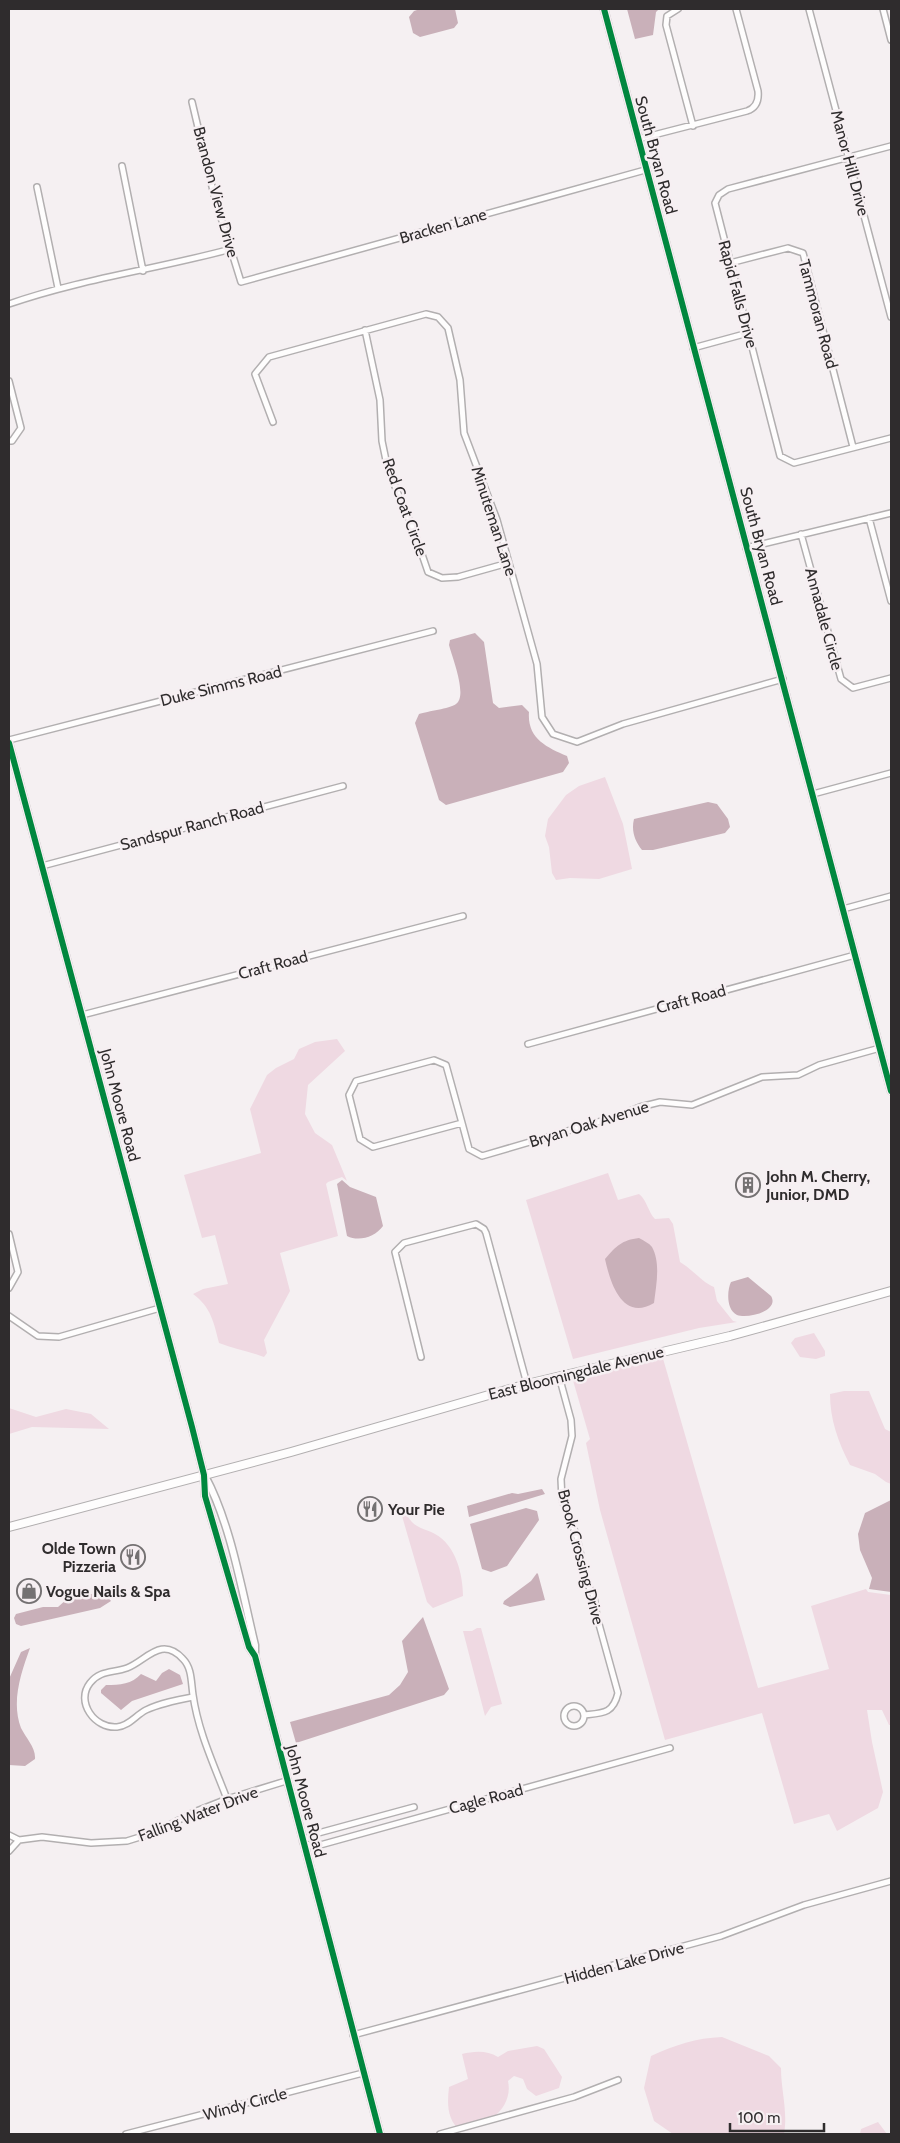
<svg xmlns="http://www.w3.org/2000/svg" width="900" height="2143" font-family="Cabin,sans-serif">
<style>
.green{fill:#efd9e2}
.water{fill:#c9b0b9}
.lines{fill:none;stroke-linecap:round;stroke-linejoin:round}
.minor-casing{stroke:#b2afb0;stroke-width:8}
.tertiary-casing{stroke:#b2afb0;stroke-width:9}
.secondary-casing{stroke:#b2afb0;stroke-width:10}
.minor{stroke:#fefdfd;stroke-width:5}
.tertiary{stroke:#fefdfd;stroke-width:6}
.secondary{stroke:#fefdfd;stroke-width:8}
.cycleway-casing{stroke:#f6eff2;stroke-width:9}
.cycleway{stroke:#00873e;stroke-width:6}
.labels{text-anchor:middle;dominant-baseline:central;stroke-width:5;stroke-linejoin:round;paint-order:stroke}
.street-label{font-size:16px;fill:#2f2c2d;stroke:#f6eff2}
.poi-label{font-size:16px;font-weight:bold;fill:#2f2c2d;stroke:#f6eff2;text-anchor:start}
</style>
<rect width="100%" height="100%" fill="#f5f0f2"/>
<path class="green" d="M605,777L623,824L632,869L599,879L570,878L556,880L552,873L549,847L545,836L548,819L566,795L579,786Z
M337,1039L345,1051L308,1085L305,1114L315,1133L332,1145L347,1181L342,1177L328,1182L326,1184L338,1236L280,1253L290,1291L264,1340L267,1353L264,1357C249,1351 234,1349 219,1343C214,1323 211,1307 193,1294L203,1289L228,1284L215,1235L202,1238L184,1175L261,1153L250,1109L267,1075L276,1068L294,1059L299,1049L315,1042Z
M608,1173L618,1200L639,1194C647,1200 648,1212 655,1219L669,1218L673,1224L680,1262C692,1269 703,1283 714,1287L717,1301L733,1321L737,1322L699,1328L573,1359L526,1200Z
M814,1333L825,1351V1356L816,1359L800,1357L791,1343L795,1338Z
M662,1355L758,1688L829,1669L811,1606L866,1589L868,1592L891,1595V1639L890,1640L891,1646V1725H889L882,1710H867L872,1742L883,1792L878,1808L837,1831L829,1814L794,1824L762,1713L665,1740L600,1510L586,1443L590,1439L572,1377Z
M844,1391H869L885,1429L891,1432V1484L886,1482L875,1474L850,1465C838,1442 830,1419 830,1394Z
M9,1408L36,1417L66,1409L91,1414L109,1429L32,1427L9,1434Z
M407,1515C415,1529 422,1527 435,1534C456,1545 463,1575 463,1596L433,1608L427,1602L402,1516Z
M477,1628H481L502,1704L491,1707L485,1716L463,1631H472Z
M722,2037L769,2056L781,2068C781,2091 788,2111 784,2134H673L654,2121L644,2088L651,2056C675,2045 696,2038 722,2037Z
M537,2046L544,2049L562,2077L559,2088L536,2096L527,2089L523,2079L514,2076L508,2081C514,2109 485,2128 461,2132C447,2119 447,2105 449,2087L468,2079L462,2054C474,2051 487,2050 498,2057L508,2051Z
M878,2122L887,2134H860L861,2129Z"/>
<path class="water" d="M420,9H455L458,23L454,28L420,37L413,33L409,17L414,11Z
M627,9H659L656,12L653,35L635,39Z
M475,633L484,642L493,703L499,708L522,705L529,712C527,738 546,747 567,756L569,763L563,772L446,805L439,800L415,723L419,714C428,711 449,709 456,704C468,696 452,657 449,645L450,640Z
M708,802L717,804L728,819L730,827L725,833L653,850H642C635,841 631,831 634,819Z
M342,1180L350,1187L376,1197L383,1226C375,1237 359,1242 347,1236L337,1184Z
M639,1238C644,1241 649,1243 652,1247C661,1263 656,1286 654,1303C622,1322 610,1282 605,1259C616,1246 622,1240 639,1238Z
M748,1277L771,1296C780,1311 748,1319 737,1315C726,1310 727,1290 731,1282Z
M542,1489L545,1494L469,1517L467,1506L512,1493L518,1494Z
M891,1500V1592L869,1589L872,1578L860,1550L858,1534L865,1513Z
M526,1508L537,1511L539,1520L507,1566L491,1572L482,1569L470,1524Z
M537,1573L538,1574L545,1600L510,1607L503,1604L504,1601L531,1581Z
M96,1593L107,1596L111,1601L100,1608L21,1626L16,1624L14,1618L16,1614L43,1607H58L67,1599Z
M423,1617L449,1689L444,1695L296,1743L290,1722L389,1695L400,1685L408,1672L402,1641Z
M30,1648C21,1673 11,1702 21,1728C26,1738 36,1748 35,1759L25,1766L9,1765V1679L21,1652Z
M169,1669L180,1675L183,1684L132,1701L121,1710L101,1693V1690L106,1685C120,1685 132,1684 141,1674L156,1681L162,1673Z"/>
<g class="lines">
<defs>
<path id="minor" d="M678,9L667,16L666,25L693,126
M809,9L891,317
M883,9L891,40
M192,102L214,195L241,282L645,170
M638,139L747,111C756,108 759,101 758,91L736,9
M891,146L728,189L719,195L715,203L780,456L794,463L891,438
M122,166L143,271
M37,187L58,288
M730,263L788,248L803,253L853,447
M9,304C81,279 157,269 231,249
M365,330L380,400L382,441L388,470L414,531L428,572L442,578L458,577L508,563
M693,348L748,333
M9,381L21,428L12,441H9
M273,422L255,374L269,357L426,314L438,317L448,328L460,380L464,433L497,520L537,664L542,717L553,734L577,742L623,724L783,679
M869,518L891,601
M801,534L841,679L853,688L891,678
M746,548L891,513
M9,740L433,631
M813,794L891,773
M42,866L343,786
M843,909L891,896
M82,1015L463,916
M528,1044L855,955
M434,1060L446,1065L462,1123L373,1147L360,1139L349,1095L356,1081Z
M462,1123L469,1149L482,1156L615,1117L640,1107L660,1102L692,1105L762,1077L798,1075L819,1065L880,1048
M9,1234L18,1272L9,1288
M9,1316L38,1336L59,1337L160,1308
M421,1357L395,1252L404,1243L476,1224L484,1229L486,1233L527,1384
M559,1376L571,1420L572,1436L561,1479L562,1500L576,1534L587,1583L594,1597L597,1617L618,1693C613,1714 603,1713 584,1715
M193,1697C177,1700 161,1703 146,1710C136,1715 129,1726 117,1727C95,1729 75,1702 90,1683C100,1670 113,1673 127,1668C146,1661 161,1635 183,1659C192,1668 191,1682 193,1695C198,1731 214,1765 227,1799
M564 1716a10 10 0 1 1 20 0a10 10 0 1 1-20 0Z
M414,1807L311,1835L303,1842L313,1847L670,1748
M9,1835L19,1840L42,1837L91,1843L127,1841L156,1832L194,1812L227,1799L286,1781
M9,1851L19,1840
M353,2035L721,1936L804,1905L891,1881
M126,2134L363,2073
M440,2134L574,2097L618,2080"/>
<path id="tertiary" d="M604,9L891,1091
M9,743L192,1427L204,1475L205,1496L249,1647L255,1656L380,2134
M205,1476C231,1524 242,1592 255,1645V1656"/>
<path id="secondary" d="M9,1527L291,1452L527,1384L730,1336L891,1291"/>
</defs>
<use href="#minor" class="minor-casing"/>
<use href="#tertiary" class="tertiary-casing"/>
<use href="#secondary" class="secondary-casing"/>
<use href="#minor" class="minor"/>
<use href="#tertiary" class="tertiary"/>
<use href="#secondary" class="secondary"/>
<defs>
<path id="cycleway" d="M604,9L891,1091
M9,743L192,1427L204,1475L205,1496L249,1647L255,1656L380,2134"/>
</defs>
<use href="#cycleway" class="cycleway-casing"/>
<use href="#cycleway" class="cycleway"/>
</g>
<defs>
<symbol id="building-ring" viewBox="-11 -11 22 22"><circle r="9.5" fill="#f6eff2" stroke="#747172" stroke-width="1.5"/><path d="M-4-6H4V6H1V3H-1V6H-4ZM-2.5-4.3h1.7v1.8h-1.7ZM.8-4.3h1.7v1.8H.8ZM-2.5-1h1.7V.8h-1.7ZM.8-1h1.7V.8H.8Z" fill="#747172"/></symbol>
<symbol id="restaurant-ring" viewBox="-11 -11 22 22"><circle r="9.5" fill="#f6eff2" stroke="#747172" stroke-width="1.5"/><path d="M-5-6h1v4h1v-4h1v4h1v-4h1v5L-1.5 .5V6h-2V.5L-5-1ZM5-6V6H3V1.5H1.5Q1.5-4 5-6Z" fill="#747172"/></symbol>
<symbol id="shop-ring" viewBox="-11 -11 22 22"><circle r="9.5" fill="#f6eff2" stroke="#747172" stroke-width="1.5"/><path d="M-5-2.5h2.3a2.7 3.5 0 0 1 5.4 0H5L5.5 6h-11ZM-1.5-2.5h3a1.5 2.3 0 0 0-3 0Z" fill="#747172"/></symbol>
</defs>
<g fill-rule="evenodd">
<use href="#building-ring" x="734" y="1171" width="28" height="28"/>
<use href="#restaurant-ring" x="356" y="1495" width="28" height="28"/>
<use href="#restaurant-ring" x="119" y="1543" width="28" height="28"/>
<use href="#shop-ring" x="15" y="1577" width="28" height="28"/>
</g>
<g class="labels">
<g class="street-label">
<text transform="translate(656 155) rotate(75)">South Bryan Road</text>
<text transform="translate(850 163) rotate(75)">Manor Hill Drive</text>
<text transform="translate(216 192) rotate(75)">Brandon View Drive</text>
<text transform="translate(443 226) rotate(-16)">Bracken Lane</text>
<text transform="translate(738 294) rotate(75)">Rapid Falls Drive</text>
<text transform="translate(818 314) rotate(75)">Tammoran Road</text>
<text transform="translate(405 507) rotate(70)">Red Coat Circle</text>
<text transform="translate(494 521) rotate(72)">Minuteman Lane</text>
<text transform="translate(761 546) rotate(75)">South Bryan Road</text>
<text transform="translate(824 619) rotate(75)">Annadale Circle</text>
<text transform="translate(221 686) rotate(-14)">Duke Simms Road</text>
<text transform="translate(192 826) rotate(-15)">Sandspur Ranch Road</text>
<text transform="translate(273 965) rotate(-15)">Craft Road</text>
<text transform="translate(691 999) rotate(-15)">Craft Road</text>
<text transform="translate(120 1105) rotate(75)">John Moore Road</text>
<text transform="translate(589 1124) rotate(-17)">Bryan Oak Avenue</text>
<text transform="translate(576 1373) rotate(-14)">East Bloomingdale Avenue</text>
<text transform="translate(581 1557) rotate(75)">Brook Crossing Drive</text>
<text transform="translate(486 1799) rotate(-15)">Cagle Road</text>
<text transform="translate(306 1801) rotate(75)">John Moore Road</text>
<text transform="translate(198 1814) rotate(-21)">Falling Water Drive</text>
<text transform="translate(624 1963) rotate(-15)">Hidden Lake Drive</text>
<text transform="translate(245 2104) rotate(-15)">Windy Circle</text>
</g>
<g class="poi-label">
<text x="766" y="1176">John M. Cherry,<tspan x="766" dy="18">Junior, DMD</tspan></text>
<text x="388" y="1509">Your Pie</text>
<text x="116" y="1548" text-anchor="end">Olde Town<tspan x="116" dy="18">Pizzeria</tspan></text>
<text x="46" y="1591">Vogue Nails &amp; Spa</text>
</g>
</g>
<rect width="900" height="2143" fill="none" stroke="#2f2c2d" stroke-width="20"/>
<path d="M730 2123v8h94v-8" fill="none" stroke="#2f2c2d" stroke-width="2.5"/>
<text x="738" y="2123" font-size="15" fill="#2f2c2d" stroke="#f6eff2" stroke-width="4" paint-order="stroke">100 m</text>
</svg>
